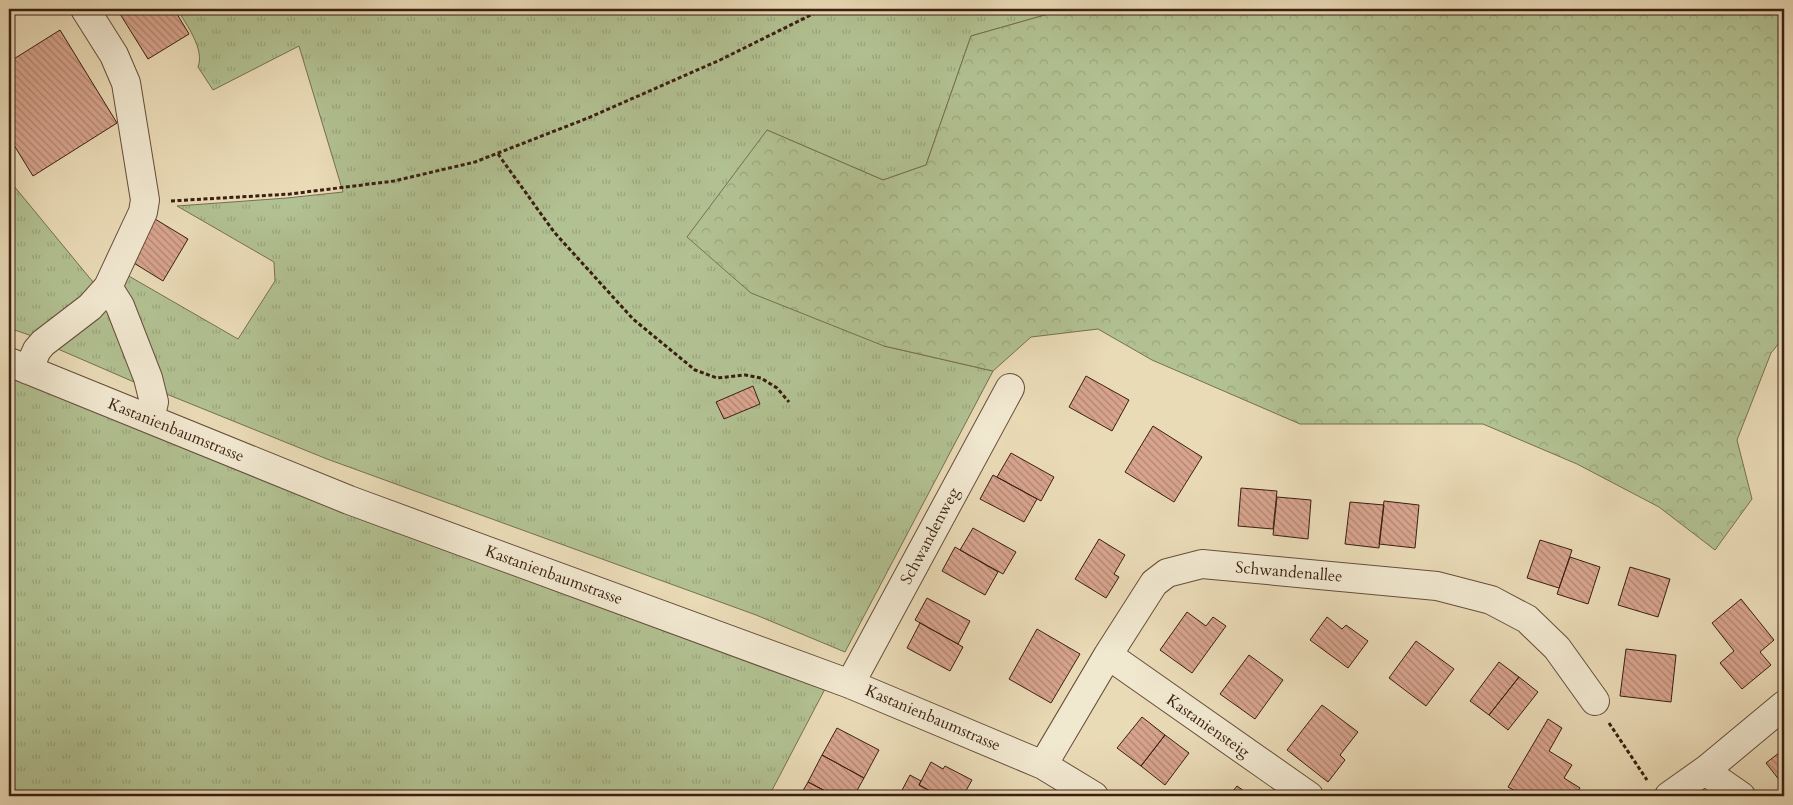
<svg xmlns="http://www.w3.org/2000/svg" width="1793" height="805" font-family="Cardo,serif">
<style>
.grass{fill:url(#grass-tufts);stroke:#767052}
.forest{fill:url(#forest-crowns);stroke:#767052}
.building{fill:url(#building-back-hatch);stroke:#3a1f12}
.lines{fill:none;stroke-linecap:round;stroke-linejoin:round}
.minor-casing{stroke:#664e3b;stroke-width:30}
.path{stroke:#3a1f12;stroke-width:3;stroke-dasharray:4 2.5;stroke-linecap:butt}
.minor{stroke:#f1e8d0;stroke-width:28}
.labels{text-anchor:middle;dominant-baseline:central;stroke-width:4;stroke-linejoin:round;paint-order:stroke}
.street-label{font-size:16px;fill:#3a1f12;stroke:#f1e8d0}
</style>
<defs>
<pattern id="grass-tufts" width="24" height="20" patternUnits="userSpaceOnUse" patternTransform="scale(1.25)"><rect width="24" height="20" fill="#b2c192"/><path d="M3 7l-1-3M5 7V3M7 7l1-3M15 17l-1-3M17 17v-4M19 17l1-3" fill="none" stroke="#9aa57d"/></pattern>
<pattern id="forest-crowns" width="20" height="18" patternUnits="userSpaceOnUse" patternTransform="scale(1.25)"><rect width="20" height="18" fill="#b2c192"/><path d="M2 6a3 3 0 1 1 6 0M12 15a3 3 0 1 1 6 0" fill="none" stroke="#9aa57d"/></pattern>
<pattern id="building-back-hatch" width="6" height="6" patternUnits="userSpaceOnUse" patternTransform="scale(1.25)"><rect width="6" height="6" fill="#d8a48e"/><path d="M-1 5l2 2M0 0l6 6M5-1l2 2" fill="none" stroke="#b08573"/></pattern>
</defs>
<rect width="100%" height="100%" fill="#eadbb7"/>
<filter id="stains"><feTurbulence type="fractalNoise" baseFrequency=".004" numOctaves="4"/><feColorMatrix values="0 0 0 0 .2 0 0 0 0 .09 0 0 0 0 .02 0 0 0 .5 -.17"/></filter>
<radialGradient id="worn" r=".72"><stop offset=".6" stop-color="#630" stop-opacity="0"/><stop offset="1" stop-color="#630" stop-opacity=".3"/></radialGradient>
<path class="grass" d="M177,9H1066L971,36L926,165L883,180L767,130L884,346L993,371L845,652L756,615L327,459L159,391L123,284L127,275L238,339L275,281L274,262L177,206L287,198L343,192L299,46L213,90L198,67C205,49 186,24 177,9Z
M9,180L93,282L92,288L32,336L9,328Z
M111,307L141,385L51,346L88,318Z
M9,374L192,451L437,546L826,687L769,796H9Z"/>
<path class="forest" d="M1066,9H1784V337L1771,353L1737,440L1752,499L1715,550L1659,507L1577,464L1483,424H1300L1152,360L1098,329L1031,337L993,371L884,346L751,293L687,237L767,130L883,180L926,165L971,36Z"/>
<path class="building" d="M117,9H174L189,34L148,59Z
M60,30L117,123L33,176L9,137V62Z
M155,219L188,239L163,281L129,260Z
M1086,376L1129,400L1112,431L1069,407Z
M753,386L760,404L724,419L716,402Z
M1153,426L1202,457L1174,502L1125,472Z
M1011,453L1054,477L1041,501L997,477Z
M993,475L1037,499L1024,522L980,499Z
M1241,488L1277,491L1273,529L1238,526Z
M1277,497L1311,500L1308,539L1273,535Z
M1384,501L1419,505L1415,548L1379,544Z
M1350,502L1384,505L1379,548L1345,544Z
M973,528L1016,552L1003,574L960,550Z
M1099,539L1125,555L1114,574L1119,577L1106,598L1075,579Z
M1540,540L1572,550L1559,588L1527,578Z
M955,547L998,572L985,595L942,571Z
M1570,557L1600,567L1588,604L1557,594Z
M1630,567L1670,579L1658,617L1618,605Z
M927,598L970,621L958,644L915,620Z
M1741,599L1774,640L1760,652L1771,665L1742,689L1720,663L1734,651L1712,623Z
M1187,612L1206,626L1213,617L1226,626L1192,673L1160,650Z
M1327,617L1342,629L1346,625L1368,641L1348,668L1310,640Z
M920,623L963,647L950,671L907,648Z
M1037,629L1080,654L1051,703L1009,679Z
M1416,641L1454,669L1426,706L1389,678Z
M1626,649L1676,655L1671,702L1620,696Z
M1249,655L1283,680L1255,719L1220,694Z
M1499,662L1519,677L1489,715L1470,701Z
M1519,677L1538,692L1508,730L1489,715Z
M1322,705L1358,732L1340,755L1345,760L1328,782L1287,750Z
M1142,717L1165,735L1141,766L1117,748Z
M1548,719L1562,728L1549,751L1572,765L1564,778L1580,788L1575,796H1524L1508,787Z
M837,728L879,750L864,778L822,755Z
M1165,735L1189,753L1165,785L1141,766Z
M1784,749V786L1766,763Z
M822,755L864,778L854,796H835L808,782Z
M931,762L943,769L945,766L972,780L963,796H940L919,785Z
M910,775L921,781L919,785L940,796H899Z
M808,782L835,796H800Z
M1237,786L1251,796H1229Z"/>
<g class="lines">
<defs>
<path id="minor" d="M108,287L120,306L148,378L154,402L150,419
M9,362L349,500L850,684L1043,765L1094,796
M28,370L37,350L43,343L90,307L108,287L143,212L145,200L126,83L114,55L85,9
M1108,655L1309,796
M850,684L1010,388
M1043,765L1108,655L1154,583L1167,573L1202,564L1437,586L1491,600L1527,619L1557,648L1595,701
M1707,769L1715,778L1741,796
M1669,796L1707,769L1784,705"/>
</defs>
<use href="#minor" class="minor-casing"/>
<path class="path" d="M498,154L554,232L633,319L695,370L717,378L745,375L761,378L777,388L789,402
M171,201L290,194L394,181L475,162L588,118L720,60L823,9
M1609,723L1647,780"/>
<use href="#minor" class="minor"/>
</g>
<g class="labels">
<g class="street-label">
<text transform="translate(176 430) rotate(22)">Kastanienbaumstrasse</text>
<text transform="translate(930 536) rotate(-62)">Schwandenweg</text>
<text transform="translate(1289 572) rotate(5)">Schwandenallee</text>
<text transform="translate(554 575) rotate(20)">Kastanienbaumstrasse</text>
<text transform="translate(933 718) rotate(23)">Kastanienbaumstrasse</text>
<text transform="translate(1208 726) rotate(35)">Kastaniensteig</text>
</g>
</g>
<rect width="1793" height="805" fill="none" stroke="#eadbb7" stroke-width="30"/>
<rect x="10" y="10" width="1773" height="785" fill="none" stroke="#3a1f12" stroke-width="2.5"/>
<rect x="15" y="15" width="1763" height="775" fill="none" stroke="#3a1f12"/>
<rect width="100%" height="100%" filter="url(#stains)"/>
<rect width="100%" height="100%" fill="url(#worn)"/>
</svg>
